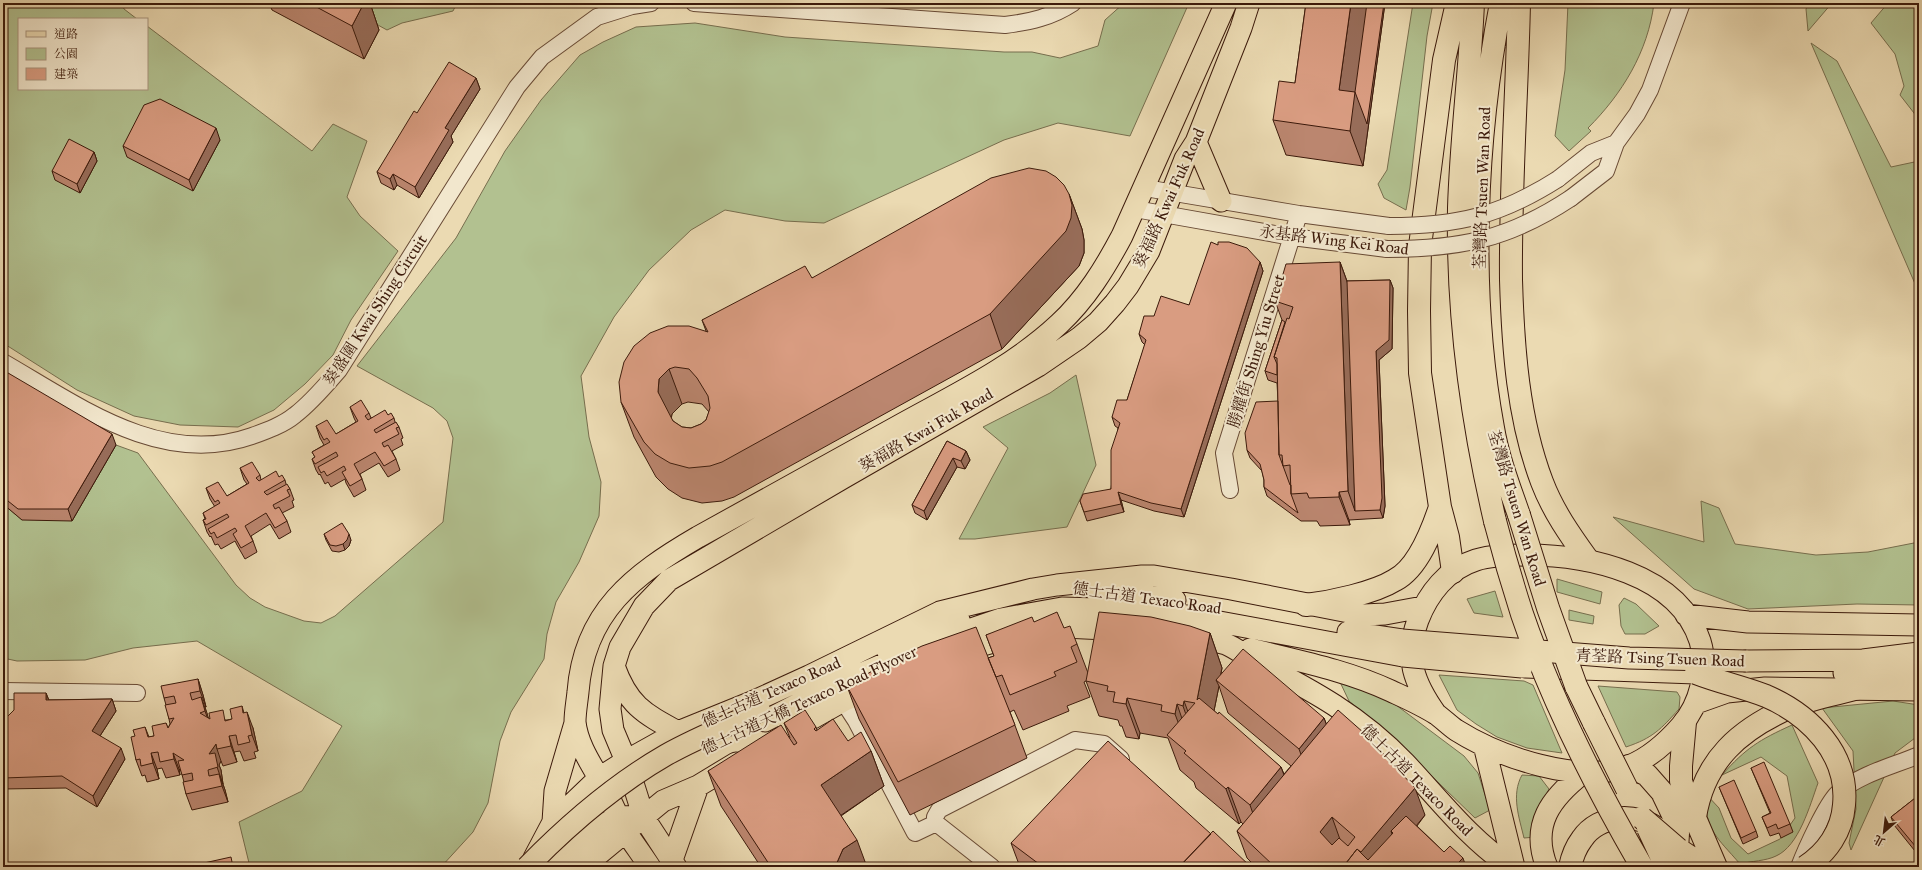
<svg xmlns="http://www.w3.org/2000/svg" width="1922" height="870" font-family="'IM FELL Great Primer','Noto Serif TC',serif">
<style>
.green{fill:#b2c190;stroke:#776e4e}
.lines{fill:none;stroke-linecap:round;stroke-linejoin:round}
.minor-casing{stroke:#684a35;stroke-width:18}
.major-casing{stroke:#3c1a0b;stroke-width:23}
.highway-casing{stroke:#3c1a0b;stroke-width:24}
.minor{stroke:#f2e7cd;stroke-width:16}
.major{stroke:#ebdab2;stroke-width:21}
.highway{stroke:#ebdab2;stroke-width:22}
.minor-bridge-casing{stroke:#684a35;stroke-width:18;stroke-linecap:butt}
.major-bridge-casing{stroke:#3c1a0b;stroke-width:23;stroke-linecap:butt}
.highway-bridge-casing{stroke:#3c1a0b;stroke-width:24;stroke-linecap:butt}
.minor-bridge{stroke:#f2e7cd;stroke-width:16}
.major-bridge{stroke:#ebdab2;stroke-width:21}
.highway-bridge{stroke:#ebdab2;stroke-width:22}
.wall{fill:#bb866f;stroke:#3c1a0b;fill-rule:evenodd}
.shaded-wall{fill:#986d5a;stroke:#3c1a0b}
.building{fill:#d99c81;stroke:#3c1a0b;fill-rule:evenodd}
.labels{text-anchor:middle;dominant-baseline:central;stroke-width:4;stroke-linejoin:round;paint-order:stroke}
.street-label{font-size:16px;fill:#3c1a0b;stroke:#f2e7cd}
</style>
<rect width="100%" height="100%" fill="#ebdab2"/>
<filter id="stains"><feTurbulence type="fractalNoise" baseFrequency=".005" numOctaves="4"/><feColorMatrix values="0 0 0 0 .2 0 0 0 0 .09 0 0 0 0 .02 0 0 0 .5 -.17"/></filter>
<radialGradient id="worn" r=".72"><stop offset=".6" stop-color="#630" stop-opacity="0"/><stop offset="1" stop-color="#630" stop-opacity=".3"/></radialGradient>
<path class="green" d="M3,3H122L124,9L137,19H19V89H147V26L312,151L333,124L367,141L347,197L360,216L398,251L351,320L333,355L305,384L274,410L238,427L180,425L134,416L77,390L3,343Z
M350,3H457L453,11L402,23L387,30L347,8Z
M1124,3H1189L1130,136L1058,123L1004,140L824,223L785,221L725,210L691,230L649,270L614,317L581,376L589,437L601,482L599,516L579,562L556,602L547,634L544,659L511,712L500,741L488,803L473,832L441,867H250L239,822L302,791L342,726L197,641L133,648L85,660L17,661L3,658V504L22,520L116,445L138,453L236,585L250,598L265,607L304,621L321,623L335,616L443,522L453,438L447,421L433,408L357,366L456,238L505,151L541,100L580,55L603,42L636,27L695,23L785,37L1004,52H1032L1060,58L1098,46L1105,20Z
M1413,3H1433L1427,36L1410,187L1406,210L1384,198L1378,184L1387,170Z
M1568,3H1654C1648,52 1622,94 1588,128L1591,131L1569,151L1555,136L1565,70Z
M1809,3H1832L1808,31L1806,9Z
M1888,3H1919V123L1914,113L1900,95L1904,86L1895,54L1871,23Z
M1811,43L1837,61L1891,167L1919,161V293Z
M1076,375L1096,465L1067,527L975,539H959L1008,448L983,427L1050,393Z
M1701,501L1719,508L1735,544L1816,555L1868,552L1919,542V605L1857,604L1748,609L1694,589L1613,517L1704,542Z
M1557,579L1602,592L1600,604L1557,592Z
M1495,591L1503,617L1474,613L1467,599Z
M1624,598L1636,604L1659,626L1645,634H1625L1621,626L1619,605Z
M1569,610L1594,616L1593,624L1569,620Z
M1439,675L1524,681L1533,685L1562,753L1527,748L1497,737L1476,724L1457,710Z
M1340,682L1384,696L1464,756L1478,773L1490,810L1475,818L1385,731L1349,701Z
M1598,686L1677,692L1680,697L1679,709C1661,729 1653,738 1626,747Z
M1893,701L1919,705V735L1895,753L1851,850L1849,843L1856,809L1853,751L1822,708Z
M1792,725L1818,783C1810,805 1799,846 1776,856C1766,861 1751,861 1740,864C1717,837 1705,831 1705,793L1719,808L1731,838L1748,854L1780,839L1795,818L1787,776L1761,757L1722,775C1746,748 1759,740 1792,725Z
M1522,775L1539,776L1549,789L1539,812L1536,837L1524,838C1519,817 1511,795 1522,775Z"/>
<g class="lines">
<defs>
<path id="minor" d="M694,3L1005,25C1030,22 1052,17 1073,3
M1558,179L1591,153L1616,143
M1145,188L1299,214L1389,226
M1571,198L1606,171L1616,143L1637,114L1650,90L1682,3
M1135,209L1292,237L1387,249
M3,362C78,405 161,468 252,436C266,431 283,425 295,415C312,402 325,386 339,370L517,87L542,57L597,17L632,6L651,3
M1230,490L1224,453L1299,214
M3,691L137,693
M843,701L856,721L915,833L936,823L992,867
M936,823L935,817L939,810L1075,740L1104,744L1121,759
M1799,867C1805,851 1826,804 1838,793C1860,774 1893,766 1919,755"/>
<path id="major" d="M1196,142L1221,201
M1095,590L1175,600
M1686,615L1748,622L1919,625
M1348,632L1402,640
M948,637L1001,619L1062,608L1134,610L1176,614L1403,656
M1184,637C1197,639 1213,640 1226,644C1236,648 1245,656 1255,661C1312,690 1360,716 1405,763C1439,799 1469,839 1511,867
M1250,649C1298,661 1346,670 1391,691C1406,698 1422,705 1436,714C1443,719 1449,725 1456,730C1499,757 1579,785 1629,766C1649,758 1667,742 1681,726C1700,704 1709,670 1700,641C1678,573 1588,555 1526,555C1510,555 1491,555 1476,560C1447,569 1428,594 1418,620C1404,658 1414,683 1436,714
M888,652L948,627L959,620
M956,653L1007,638L1065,627L1125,630
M1746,661L1863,660L1919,653
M614,666C628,705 643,713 678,732
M1525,667L1696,673
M1844,673L1919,674
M1696,703L1727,692L1765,688L1919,690
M765,721L835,685L908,654
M786,733L843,701L877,685
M1484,745L1514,867
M553,822L555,791L575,723
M534,858L553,822L599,778L626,761L678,732L752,702L809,676L940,612L1033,589L1057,585L1142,576H1154L1231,589L1364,615L1385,614L1423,607
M672,860L698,786
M556,867C569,855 603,820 619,817C623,816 628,817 632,817
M583,867L663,801L698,786L736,763
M650,867C642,855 634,844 626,832C616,814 609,795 599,778C589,761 577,742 575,722C575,712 577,702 578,692C584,612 633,575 698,537C766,499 834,462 902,424C956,394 1013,367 1059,324C1086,299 1105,268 1122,236L1226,3
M676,867L644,818L626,761L613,730L610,709L614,666L620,647L644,606L669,580L843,478L1038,366L1079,338L1098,322L1115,303L1128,286L1149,251L1185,159L1196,142L1241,28L1249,3
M1547,867C1530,825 1551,798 1583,773"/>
<path id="highway" d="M1473,3C1470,72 1461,140 1459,208C1457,314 1471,418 1495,521
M1501,3C1475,139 1468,291 1493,428C1498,458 1509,486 1519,515
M1519,3C1517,96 1510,188 1511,280C1513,348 1518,419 1542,482C1553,511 1570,535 1588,560
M1453,572L1448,537L1440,507L1420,373L1419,311L1420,246L1444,60L1457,3
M1306,605C1331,602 1374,593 1395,580C1418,568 1432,531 1440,507
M1576,686L1594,723
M1685,722L1681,766V781L1686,797L1716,867
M1629,766L1647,775L1662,792L1675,819L1678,833L1676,867
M1695,817C1704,760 1740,729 1791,707C1812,698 1837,694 1859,688
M1678,849L1705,867
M1570,867C1572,857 1576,847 1582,839C1599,814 1637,812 1659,830"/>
</defs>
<use href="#minor" class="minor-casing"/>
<use href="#major" class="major-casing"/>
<use href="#highway" class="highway-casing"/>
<use href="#minor" class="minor"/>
<use href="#major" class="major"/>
<use href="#highway" class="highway"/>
<defs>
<path id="minor-bridge" d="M1389,226C1457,226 1500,216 1558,179
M1387,249C1461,249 1509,239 1571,198"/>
<path id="major-bridge" d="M1402,640L1629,658L1746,661
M1403,656L1522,667
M527,867C569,824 614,785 666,755C696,738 729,725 760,711"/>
<path id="highway-bridge" d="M1519,515L1548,608L1576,686
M1495,521C1503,552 1512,583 1522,614C1552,702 1595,786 1642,867
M1696,673C1719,682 1743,687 1766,696C1810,715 1849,754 1844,805C1842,831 1827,853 1805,867
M1594,723L1627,789
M1642,818L1678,849
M1648,828L1662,858"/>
</defs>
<use href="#minor-bridge" class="minor-bridge-casing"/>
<use href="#major-bridge" class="major-bridge-casing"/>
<use href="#highway-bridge" class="highway-bridge-casing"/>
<use href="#minor-bridge" class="minor-bridge"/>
<use href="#major-bridge" class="major-bridge"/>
<use href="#highway-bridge" class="highway-bridge"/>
</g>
<path class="wall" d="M269,3H370L379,30L364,59L272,10Z
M1306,3H1385L1363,166L1286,155L1273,120L1295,83Z
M476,78L480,89L451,136L453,142L419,198L397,185L394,190L381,183L377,172L417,113Z
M220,140L193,191L127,157L123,146Z
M94,152L97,161L80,193L55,180L52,171Z
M1069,194L1082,229L1084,240V253L1079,266L1002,349L734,497L722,501L702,503L682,498L668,489L656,477L634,437L621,402L706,331L702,320L812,278ZM688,402L702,404L709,412L706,420L701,424L691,428L682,427L673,421L671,418L672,414L682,404Z
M1260,262L1263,271L1184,517L1154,511L1121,500L1124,512L1087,521L1080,501L1111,489L1118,428L1115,426L1112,417L1127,400L1145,345L1142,342L1139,334L1154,316L1189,305Z
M1340,262L1347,281L1390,280L1393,288L1392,349L1379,360L1385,506L1383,518L1349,520L1350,525L1320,526L1317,521H1301L1267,496L1264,487V480L1262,471L1250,458L1247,450L1278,401L1277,383L1268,380L1265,371L1282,320L1275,301Z
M3,370L116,445L72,521L22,520L3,504Z
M350,407L369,413L371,418L388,415L394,418L395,422L399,427L403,438L401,439L403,445L392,451L396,459L400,470L388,477L379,463L360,474L362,479L366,490L354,497L346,483L345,479L331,487L328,482L325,484L320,474L319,475L316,470L312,459L315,457L312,452L324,445L320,438L316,426L336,434L356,422L354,418Z
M947,441L966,451L970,460L965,469L957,467L927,520L915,513L912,505Z
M240,468L260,475L261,480L279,477L285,480L286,484L290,489L294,500L292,501L294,507L282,513L287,521L291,532L279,539L270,524L251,536L253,541L257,552L245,559L237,545L235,541L221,549L218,544L215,545L211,536L210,537L207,532L203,520L205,519L203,513L215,507L210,499L206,488L227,496L247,484L244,480Z
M324,534L351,540L349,546L345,550L339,552L332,551L326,540Z
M1034,622L1064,628L1077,644L1088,673L1210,633L1222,668L1221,674L1324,718L1326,723L1425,815L1417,826L1444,852L1466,867H1256L1247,858L1237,831L1243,824L1241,822L1239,824L1196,788L1194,782L1180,770L1168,738L1140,733L1139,739L1126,737L1122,726H1120L1118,720L1099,716L1086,681L1084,682L1090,697L1067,706L1069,711L1023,730L1014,710L1010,712L1027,758L910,815L859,719L847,686L988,658L994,656L986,635ZM1219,686L1228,713L1291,766L1284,774L1281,767L1214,711Z
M198,679L203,695L206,707H205L208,718L210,719L227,720L232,719L242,706L244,713L253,728L258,751L254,752L256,758L244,761L240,751L234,752L237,762L223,766L221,761L219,765L221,770L223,784L225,790L228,802L192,810L186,794L184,782L181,771L179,769L180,775L166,778L162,768L157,769L159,779L147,782L145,775L142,776L136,760L135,736L145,727L149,737L154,736L166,723L168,728L170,724L169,719L166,705L164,698Z
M46,693L49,700L112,699L116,711L100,736L125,759L97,807L66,788L3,789V718H6Z
M784,723L816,727L817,730L848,741L871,751L884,786L841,816L867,867H761L721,806L708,771L790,738Z
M1751,768L1790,824L1793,832L1781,838L1779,833L1770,836L1762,817L1770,813Z
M1719,787L1756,831L1758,837L1743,844Z
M1919,795V856L1894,825L1891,817Z
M1211,834L1251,867H1020L1011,843Z"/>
<path class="shaded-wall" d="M364,3H370L379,30L364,59L352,26Z
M1351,3H1385L1363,166L1350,131L1339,90Z
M476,78L480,89L451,136L453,142L419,198L415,187L445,128Z
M216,128L220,140L193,191L189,180Z
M94,152L97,161L80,193L77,184Z
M393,174L397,185L394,190L390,179Z
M3,182L5,188L3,192Z
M1069,194L1082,229L1084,240V253L1079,266L1002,349L990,314Z
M1260,262L1263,271L1184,517L1181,509Z
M1340,262L1350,290L1355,511L1348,491Z
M1390,280L1393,288L1392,349L1379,360L1385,506L1383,518L1380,510L1376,351Z
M669,369L682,404L672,414L670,427L658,392L659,379Z
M112,434L116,445L72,521L68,509Z
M966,451L970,460L965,469L961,461Z
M953,458L957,467L927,520L924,511Z
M1118,492L1121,500L1124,512L1121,504Z
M1339,492L1349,520L1350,525L1339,497Z
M349,534L351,540L349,546L345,550L343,544Z
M1210,633L1222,668L1219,682L1216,680L1219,686L1209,735L1197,700Z
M198,679L203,695L206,707L200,691Z
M46,693L50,704L46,700Z
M201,697L207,713L211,728L205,711Z
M1127,698L1140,733L1139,739L1126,704Z
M112,699L116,711L96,742L92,731Z
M1184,701L1197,736L1195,741L1183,706Z
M1177,704L1189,739L1188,749L1175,714Z
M247,712L253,728L258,751L252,735Z
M1324,718L1336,751L1311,782L1299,749Z
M229,736L234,752L237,762L231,746Z
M216,744L217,749L221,761L219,765L221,770L223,784L217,767L209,754Z
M121,748L125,759L97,807L93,796Z
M871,751L884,786L834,820L821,785Z
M151,753L157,769L159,779L153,763Z
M173,753L179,769L180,775L174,759Z
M1281,767L1294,802L1262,840L1250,805Z
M219,774L225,790L228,802L222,786Z
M1228,787L1241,822L1239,824L1226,789Z
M1415,788L1425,815L1398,848L1393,833L1391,831L1397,849L1348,867Z
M1332,817L1342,845L1330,860L1320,832Z
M857,840L867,867H835L843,849Z
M1919,845V856L1916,847Z
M1463,858L1466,867H1458L1457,864Z"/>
<path class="building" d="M309,3H364L352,26Z
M1306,3H1351L1339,90L1355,92L1350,131L1273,120L1279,81L1295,83Z
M1367,3H1384L1367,124L1355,92Z
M449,62L476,78L445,128L449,130L415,187L393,174L390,179L377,172L414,111L417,113Z
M160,99L216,128L189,180L123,146L144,105Z
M69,139L94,152L77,184L52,171Z
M1029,168L1046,171L1056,177L1064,185L1069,194L1072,205L1071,218L1066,231L990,314L722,462L710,466L689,468L670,463L655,454L644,442L621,402L619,382L624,362L634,346L650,333L668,326H689L708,332L702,320L805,266L812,278L991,178ZM675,367L689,369L697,378L708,396L710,408L706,420L701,424L691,428L682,427L673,421L658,392L659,379L669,369Z
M1211,242L1218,245V242H1229L1247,248L1260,262L1181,509L1151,503L1118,492L1121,504L1084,512L1080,501L1083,494L1111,489V450L1120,423L1112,417L1117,400H1127L1146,340L1139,334L1144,316H1154L1161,296L1189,305Z
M1340,262L1348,491L1339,492V497L1309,498L1307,493L1291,494L1290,465L1283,466L1282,455H1279L1277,358L1274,357L1287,318L1289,319L1293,307L1275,301L1286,264Z
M1390,280L1389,340L1376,351L1382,498L1380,510L1355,511L1347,281Z
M1282,320L1285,322L1274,357L1277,364V375L1265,371Z
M3,370L112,434L68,509H18L3,497Z
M361,400L369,413L365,416L368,420L385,410L388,415L391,413L394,418L374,430L376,433L396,422L399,427L396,428L399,434L382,443L384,447L388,445L396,459L384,466L375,452L354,464L362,479L350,486L342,472L346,470L344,466L327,476L324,471L321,473L318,467L338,456L336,452L315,464L312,459L315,457L312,452L330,442L327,438L324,440L316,426L327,420L336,434L358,421L350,407Z
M1278,401L1279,455L1290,485H1291V494L1298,513L1264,487V480L1260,464L1247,450L1245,433L1256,402Z
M947,441L966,451L961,461L953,458L924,511L912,505Z
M252,462L260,475L256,478L259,481L276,471L279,477L282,475L285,480L264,492L267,495L287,484L290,489L287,490L290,496L273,505L275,509L279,507L287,521L275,528L266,513L245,526L253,541L241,548L233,534L237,531L235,528L217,538L214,532L211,534L208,529L229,517L227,514L206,525L203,520L206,519L203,513L220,503L218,500L215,502L206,488L218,482L227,496L249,483L240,468Z
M342,523L349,534L347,540L343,544L336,546L330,545L324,534Z
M1057,612L1064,628L1070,626L1077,644L1071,647L1077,662L1054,672L1056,676L1010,695L1002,675L996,677L988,658L994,656L986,635L1032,617L1034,622Z
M1099,612L1151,617L1190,626L1210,633L1197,700L1199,698L1218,714L1219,712L1281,767L1250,805L1228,787L1226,789L1184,753L1186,751L1167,735L1195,703L1184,701L1183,706L1177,704L1175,714L1161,711L1162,705L1127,698L1126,704L1113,702L1115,692L1107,691L1108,686L1086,681Z
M976,627L1015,725L898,782L847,686L884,664L922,646Z
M1243,649L1324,718L1299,749L1216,680Z
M198,679L200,691L190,693L192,700L201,697L205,711L200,713L210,719L209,713L223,710L225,721L232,719L230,709L242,706L243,713L247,712L252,735L248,736L250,742L238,745L236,735L229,736L231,746L217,749L216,744L209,754L215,753L218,767L208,770L209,776L219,774L222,786L186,794L183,782L193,780L192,773L182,775L178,761L184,760L173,753L174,759L160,762L158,752L151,753L153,763L141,766L140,759L136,760L131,737L135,736L133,730L145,727L148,737L154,736L152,726L166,723L168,728L174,718L169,719L165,705L176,703L174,696L164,698L161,686Z
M14,693H46V700L112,699L92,731L121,748L93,796L62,776L3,778V718H6L14,710Z
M805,710L816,727L814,729L816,731L833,719L848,741L861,732L871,751L821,785L857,840L843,849L835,867H771L708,771L781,725L794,745L797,743L784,723Z
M1338,710L1364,733L1415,788L1361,852L1357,849L1343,867H1275L1237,831ZM1332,817L1355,837L1348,846L1339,838L1332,845L1320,832Z
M1108,741L1211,834L1179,867H1043L1011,843Z
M1764,762L1790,824L1778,829L1776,824L1767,828L1762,817L1771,813L1751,768Z
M1734,780L1756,831L1741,838L1719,787Z
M1919,795V845L1916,847L1891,817Z
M1406,816L1444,852L1450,846L1463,858L1457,864L1460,867H1343L1357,849L1368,860L1393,833L1391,831Z
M1213,831L1251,867H1179Z
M231,857L233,867H196L195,865Z"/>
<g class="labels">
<g class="street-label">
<text transform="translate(1482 188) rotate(-88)">荃灣路 Tsuen Wan Road</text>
<text transform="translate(1169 198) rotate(-66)">葵福路 Kwai Fuk Road</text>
<text transform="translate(1334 240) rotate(7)">永基路 Wing Kei Road</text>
<text transform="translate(375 310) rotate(-57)">葵盛圍 Kwai Shing Circuit</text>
<text transform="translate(1256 351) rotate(-73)">勝耀街 Shing Yiu Street</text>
<text transform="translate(926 430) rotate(-30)">葵福路 Kwai Fuk Road</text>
<text transform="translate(1517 508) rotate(73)">荃灣路 Tsuen Wan Road</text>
<text transform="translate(1147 598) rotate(8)">德士古道 Texaco Road</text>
<text transform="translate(1660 658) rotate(2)">青荃路 Tsing Tsuen Road</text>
<text transform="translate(771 692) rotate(-24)">德士古道 Texaco Road</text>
<text transform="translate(809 700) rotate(-25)">德士古道天橋 Texaco Road Flyover</text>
<text transform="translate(1417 780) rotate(45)">德士古道 Texaco Road</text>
</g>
</g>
<rect width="1922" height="870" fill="none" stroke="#ebdab2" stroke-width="16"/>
<rect x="4" y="4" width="1914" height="862" fill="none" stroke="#3c1a0b" stroke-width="2"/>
<rect x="8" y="8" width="1906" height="854" fill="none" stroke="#3c1a0b"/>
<rect x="18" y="18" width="130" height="72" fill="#f2e7cd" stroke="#a9957f"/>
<rect x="26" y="31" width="20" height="6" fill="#ebdab2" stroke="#a9957f"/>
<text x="54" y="38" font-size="12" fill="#3c1a0b">道路</text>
<rect x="26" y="48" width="20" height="12" fill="#b2c190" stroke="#a9957f"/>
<text x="54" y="58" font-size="12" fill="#3c1a0b">公園</text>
<rect x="26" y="68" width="20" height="12" fill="#d99c81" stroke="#a9957f"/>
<text x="54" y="78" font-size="12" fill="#3c1a0b">建築</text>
<g transform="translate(1884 832) rotate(208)" stroke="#f2e7cd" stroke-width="3" paint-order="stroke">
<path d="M0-3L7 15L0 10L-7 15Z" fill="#3c1a0b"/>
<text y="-6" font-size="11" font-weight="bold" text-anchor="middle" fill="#3c1a0b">北</text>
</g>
<rect width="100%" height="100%" filter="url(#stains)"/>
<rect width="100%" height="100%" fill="url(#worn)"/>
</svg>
